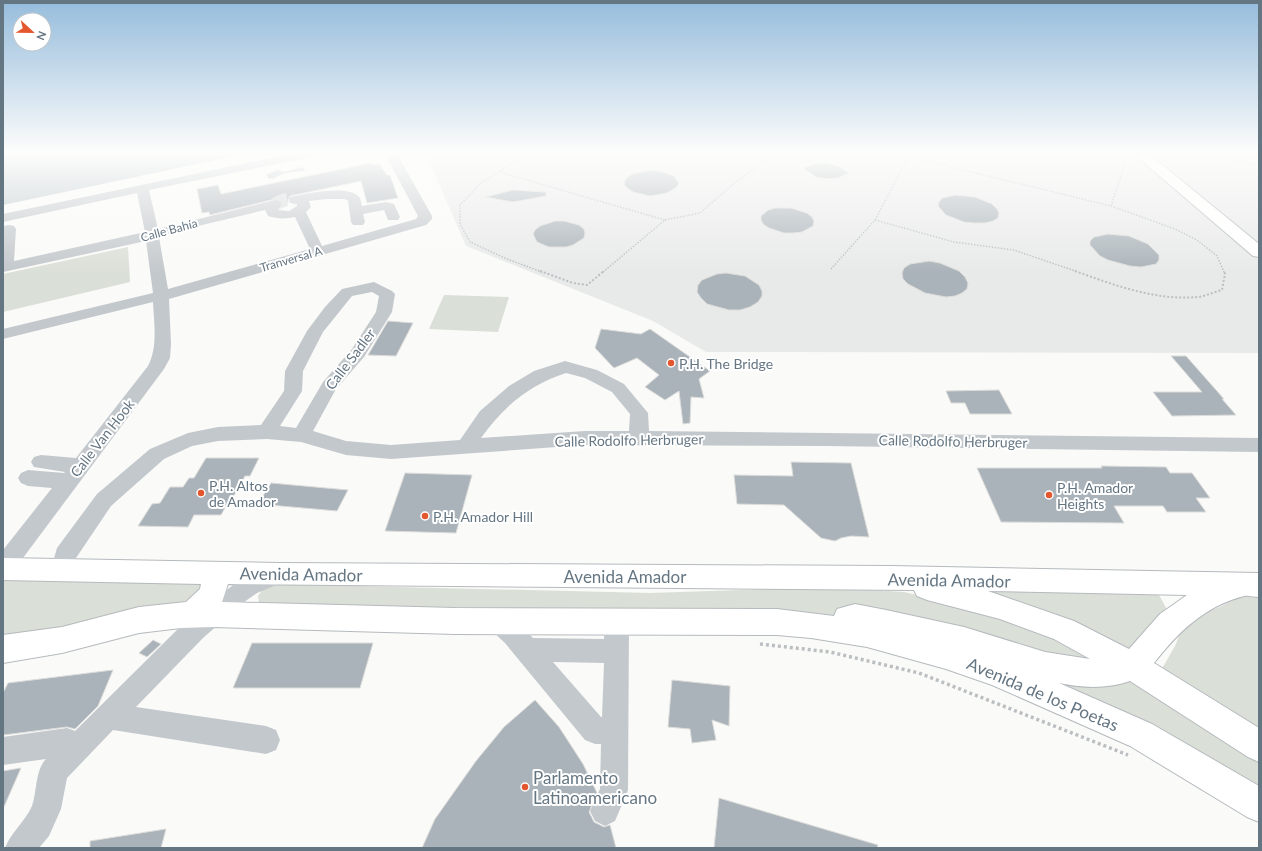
<svg xmlns="http://www.w3.org/2000/svg" width="1262" height="851" font-family="Lato,sans-serif">
<style>
.built{fill:#e8e9e9}
.green{fill:#dadfd7}
.water{fill:#bbc7cb}
.building{fill:#aab3b9;stroke:#dcdcda}
.lines{fill:none;stroke-linecap:round;stroke-linejoin:round}
.minor-tunnel{stroke:#d5d9db;stroke-width:13;stroke-dasharray:13 6;stroke-linecap:butt}
.major-casing{stroke:#b5babe;stroke-width:2}
.highway-casing{stroke:#b4b9bd;stroke-width:2}
.path-far2{stroke:#bbbfc2;stroke-width:1.5;stroke-dasharray:1.5 1.5;stroke-linecap:butt}
.path-far1{stroke:#bbbfc2;stroke-width:2;stroke-dasharray:2 2;stroke-linecap:butt}
.path{stroke:#bbbfc2;stroke-width:3.5;stroke-dasharray:3 3;stroke-linecap:butt}
.minor{fill:#c3c8cc;fill-rule:evenodd}
.major{fill:#fff;fill-rule:evenodd}
.highway{fill:#fff;fill-rule:evenodd}
.poi-dot{fill:#e4572e;stroke:#fff;stroke-width:1.5}
.labels{text-anchor:middle;dominant-baseline:central;stroke-width:4;stroke-linejoin:round;paint-order:stroke}
.far-street-label{font-size:12px;fill:#657683;stroke:#fff}
.street-label{font-size:14px;fill:#657683;stroke:#fff}
.poi-label{font-size:14px;fill:#657683;stroke:#fff;text-anchor:start}
.near-street-label{font-size:17px;fill:#657683;stroke:#fff}
.near-poi-label{font-size:17px;fill:#657683;stroke:#fff;text-anchor:start}
</style>
<rect width="100%" height="100%" fill="#fafaf8"/>
<path class="built" d="M426,154H1259V353L706,352L653,321L466,246Z"/>
<path class="green" d="M128,247L130,282L3,312V274Z
M444,295L509,297L498,332L429,329Z
M206,580L192,604L3,645V581Z
M274,584L650,593L827,587L904,592L966,606L1103,657L1094,665L652,614L259,603L258,596L263,589Z
M1142,588L1159,595L1169,613L1126,654L968,590Z
M1243,593H1259V736L1160,672L1175,646L1181,631L1190,619L1222,606Z
M1038,680H1136L1259,759V793Z"/>
<path class="water" d="M3,154H244L3,205Z
M303,167L305,171C298,172 290,171 283,174C276,176 275,180 268,178L267,174L279,170L282,172C287,172 297,168 303,167Z"/>
<path class="building" d="M371,163L372,165L379,164L387,175H390L398,198L367,203L361,181L290,196L288,200V203L283,204L280,200L275,199L210,215L209,212L202,213L197,189L218,185L221,194Z
M827,163L838,166L849,173L838,178L828,179L816,177L803,168L815,164Z
M652,170L660,171L674,176L679,183L677,187L667,193L650,196L633,192L627,188L624,184L625,180L629,176L635,173Z
M513,190L546,192V196L513,202L485,197Z
M956,195L975,197L992,204L997,209L999,213L998,218L993,221L985,223H974L964,222L946,215L938,206L939,202L942,198Z
M775,208H791L807,213L812,217L814,221L813,226L802,232L793,233H784L769,228L763,224L761,220V216L768,210Z
M555,221H564L579,225L584,229L585,233L584,238L573,245L566,247H549L537,242L533,234L535,230L540,226Z
M1108,234L1129,236L1148,244L1159,255V260L1156,264L1141,267L1130,266L1108,260L1100,256L1090,245V241L1094,237Z
M929,261L940,263L959,271L965,277L968,283L967,289L962,293L955,296L946,297L925,293L908,284L903,279L902,273L904,268L910,264Z
M726,273L745,276L759,285L762,291V296L758,302L750,307L740,310H729L707,304L701,298L697,292L698,285L702,280L717,274Z
M388,321L413,323L396,356L368,355Z
M601,329L641,334L650,329L710,371L699,379L704,398L691,397L690,423L683,424L679,391L665,400L645,387L659,375L637,358L614,368L595,348Z
M1171,356H1186L1224,399H1222L1236,415L1172,416L1153,392H1202Z
M999,390L1012,414H970L965,403H951L946,391Z
M206,458H259L250,476H245L232,499H230L221,515H194L188,527L138,526L152,504L160,503L170,487H183L189,478H194Z
M791,462L851,463L869,537L851,536L841,538L835,541L821,538L784,505L737,504L734,475L793,476Z
M1101,466L1166,467L1170,473H1192L1210,498H1196L1206,512H1167L1163,506H1114L1124,523L1001,522L977,468H1102Z
M405,473L472,475L456,533L385,531Z
M271,483L348,490L337,511L258,504Z
M153,640L161,644L147,657L139,653Z
M252,643H373L360,688H233Z
M113,670L98,706L75,729L67,727L3,735V693L8,683Z
M672,680L730,686L729,726L712,720L716,740L692,743L690,729L668,727Z
M535,700L559,727L583,764L597,793L589,812L594,822L604,827L610,825L616,848H422L435,819L476,761L504,727Z
M21,768L3,809V771Z
M719,798L878,845L877,848H714Z
M166,829L161,848H90V841Z"/>
<g class="lines">
<path class="minor-tunnel" d="M275,204L284,200L294,199"/>
<defs>
<path id="major" d="M3,558L279,563L891,566L1259,573V597C1254,597 1248,595 1244,596C1205,606 1178,632 1154,663L1259,728V762L1248,757L1130,681C1107,689 1082,688 1059,683L1152,724L1259,786V822L1247,817L1130,746L992,685L946,669L867,647L811,638L777,635L455,634L213,627L181,628L139,633L62,653L3,663V635L62,627L139,607L186,602L200,589L201,584L3,580ZM228,584L914,590L917,596L927,600L1000,619L1054,639L1090,659L1045,652L964,627L886,610L855,604L837,609L834,616L777,609L455,608L222,602ZM988,591L1187,595L1160,614L1129,649L1074,621Z"/>
<path id="highway" d="M1134,154H1149L1259,244V257L1253,256Z"/>
</defs>
<use href="#major" class="major-casing"/>
<use href="#highway" class="highway-casing"/>
<path class="path-far2" d="M527,154L481,183L460,205V224L470,242L507,259L542,272
M898,154L1111,206L1175,229L1197,240L1217,256L1224,272
M1211,154L1259,166
M499,172L665,220
M1111,206L1128,155
M875,220L908,157
M831,269L875,220L954,242L1014,250L1078,272
M603,272L665,220L700,213L732,185L773,154"/>
<path class="path-far1" d="M540,271L573,283L587,285L604,271
M1075,271C1114,285 1156,301 1198,297C1206,296 1214,292 1222,290L1225,274L1224,271"/>
<path class="path" d="M760,644L830,652L919,673L1128,755"/>
<path class="minor" d="M289,154H312L310,156L306,158L149,190L158,229L275,200L280,201L282,204L278,210L289,211L297,206V204L290,203L289,200L290,197C305,194 348,184 359,197C361,199 361,203 362,206L386,202L394,204L400,217L398,220H388L384,210L363,214L365,222L363,225H353L351,222L348,201L345,199H326L309,201L311,207L306,212L322,246L416,219L418,216L385,154H397L432,216V219L426,225L169,299L171,344L170,358L164,369L11,574L3,577V550L52,488L28,486L21,483L18,478L21,473L28,470L64,473L65,472L34,467L31,462L34,457L41,455L76,458L148,366C158,347 154,324 153,302L3,339V329L153,293L146,241L3,272L4,226L9,225L14,226L16,229L14,261L145,232L137,193L3,222V214ZM265,210L268,216C278,219 285,219 295,217L310,249L168,289L159,237L181,230Z
M374,282L392,291L395,294L392,312L364,357L336,389L313,431L346,441L391,445L460,440L480,411L509,386L534,371L565,361L597,370L624,384L648,413L649,431L1259,438V452L826,446L585,445L391,459L346,455L301,442L267,439L218,441L192,446L164,459L111,506L76,558L70,576L62,579L54,576L51,569L57,548L97,494L150,449L188,433L218,427L261,425L284,391L285,371L307,331L325,307L342,289ZM372,292L379,296L376,312L352,349L323,382L296,428L280,426L302,391L303,371L323,332L352,296ZM566,373L585,378L612,392L630,414L629,431H585L481,438C503,407 529,385 566,373Z
M278,564L286,567L290,574L286,581L257,593L244,602L203,638L136,707L266,726L276,730L280,740L276,750L266,754L113,730L67,778L61,809L49,836L39,848H5C11,832 25,822 32,806C37,792 35,770 46,759L3,765V737L67,728L75,731L185,622L241,579Z
M500,611L509,614L533,638L604,639L605,622L608,614L617,611L626,614L629,622L628,790L615,821L605,826L595,821L590,811L600,789L601,744H595L585,740L505,643L491,630L488,622L491,614ZM553,662L604,663L602,717H601Z"/>
<use href="#major" class="major"/>
<use href="#highway" class="highway"/>
</g>
<linearGradient id="sky" x2="0" y2="1"><stop stop-color="#96bcdc"/><stop offset="0.56" stop-color="#fdfdfc"/><stop offset="1" stop-color="#fdfdfc" stop-opacity="0"/></linearGradient>
<rect width="1262" height="273" fill="url(#sky)"/>
<g class="poi-dot">
<circle cx="671" cy="363" r="4"/>
<circle cx="201" cy="493" r="4"/>
<circle cx="1049" cy="495" r="4"/>
<circle cx="425" cy="516" r="4"/>
<circle cx="525" cy="787" r="4"/>
</g>
<g class="labels">
<g class="far-street-label">
<text transform="translate(169 230) rotate(-15)">Calle Bahía</text>
<text transform="translate(291 259) rotate(-16)">Tranversal A</text>
</g>
<g class="street-label">
<text transform="translate(350 359) rotate(-53)">Calle Sadler</text>
<text transform="translate(102 438) rotate(-52)">Calle Van Hook</text>
<text transform="translate(629 440) rotate(-1)">Calle Rodolfo Herbruger</text>
<text transform="translate(953 441) rotate(1)">Calle Rodolfo Herbruger</text>
</g>
<g class="poi-label">
<text x="679" y="363">P.H. The Bridge</text>
<text x="209" y="485">P.H. Altos<tspan x="209" dy="16">de Amador</tspan></text>
<text x="1057" y="487">P.H. Amador<tspan x="1057" dy="16">Heights</tspan></text>
<text x="433" y="516">P.H. Amador Hill</text>
</g>
<g class="near-street-label">
<text transform="translate(301 574) rotate(1)">Avenida Amador</text>
<text x="625" y="576">Avenida Amador</text>
<text transform="translate(949 580) rotate(1)">Avenida Amador</text>
<text transform="translate(1043 694) rotate(23)">Avenida de los Poetas</text>
</g>
<g class="near-poi-label">
<text x="533" y="777">Parlamento<tspan x="533" dy="20">Latinoamericano</tspan></text>
</g>
</g>
<rect width="1262" height="851" fill="none" stroke="#657683" stroke-width="8"/>
<g transform="translate(32 32) rotate(112)"><circle r="19" fill="#ffffff" stroke="#c1c8cd"/>
<path d="M0-3L7 15L0 10L-7 15Z" fill="#e4572e"/>
<text y="-6" font-size="11" font-weight="bold" text-anchor="middle" fill="#657683">N</text>
</g>
</svg>
